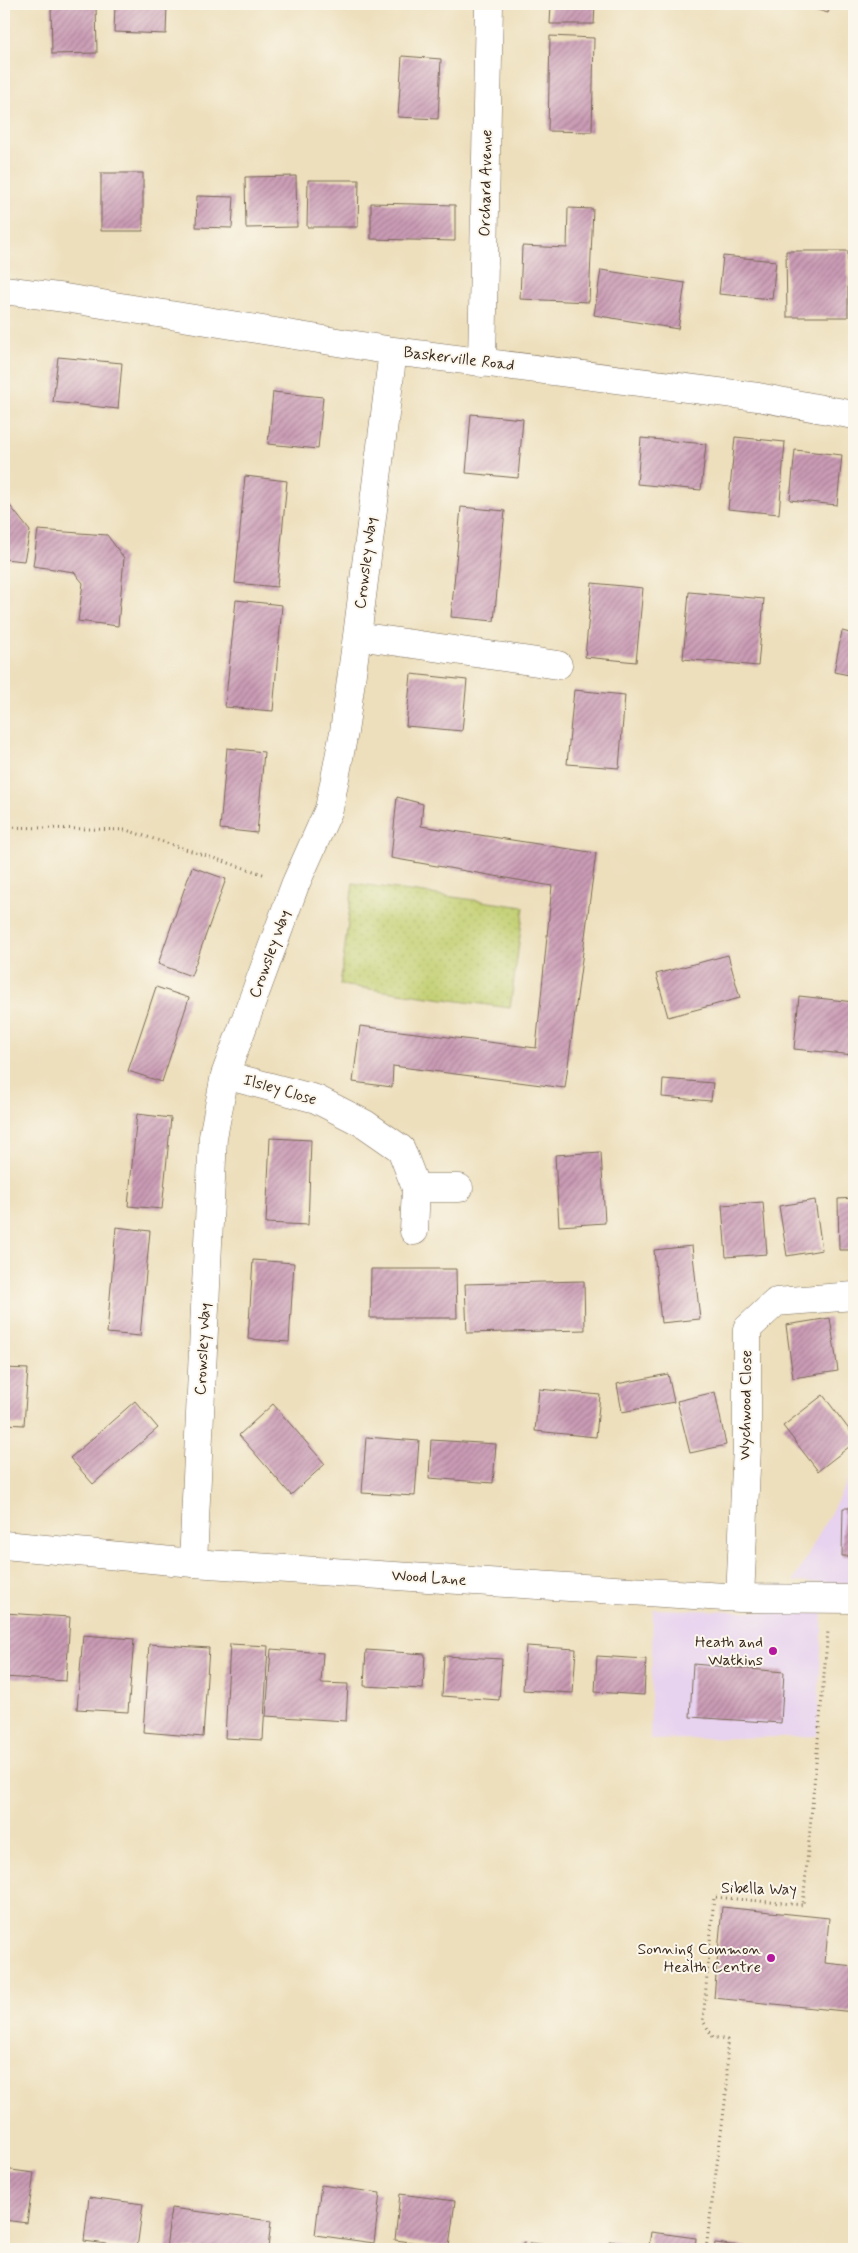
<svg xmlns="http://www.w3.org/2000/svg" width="858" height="2253" font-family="Mynerve,sans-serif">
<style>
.built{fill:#e7d2ef}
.grass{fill:url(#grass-dots);stroke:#7e7c48}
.building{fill:url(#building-hatch)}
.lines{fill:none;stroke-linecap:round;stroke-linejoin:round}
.minor-casing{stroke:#796955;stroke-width:29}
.path{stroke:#796955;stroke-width:3;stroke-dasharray:1 4;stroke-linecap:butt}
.minor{stroke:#fff;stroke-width:28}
.poi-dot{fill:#b5179e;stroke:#fbf7ec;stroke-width:2}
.labels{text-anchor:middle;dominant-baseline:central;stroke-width:4;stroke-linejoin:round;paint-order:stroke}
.street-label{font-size:16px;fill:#3b2a1e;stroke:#fbf7ec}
.poi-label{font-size:16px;fill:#3b2a1e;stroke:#fbf7ec;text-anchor:end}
</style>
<defs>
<pattern id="grass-dots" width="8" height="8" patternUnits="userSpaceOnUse" patternTransform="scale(1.25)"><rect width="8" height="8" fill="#c2cf71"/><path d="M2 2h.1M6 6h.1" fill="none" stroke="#a8b261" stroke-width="1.8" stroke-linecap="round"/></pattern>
<pattern id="building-hatch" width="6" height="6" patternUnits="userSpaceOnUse" patternTransform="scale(1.25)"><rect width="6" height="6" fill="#ca9bb5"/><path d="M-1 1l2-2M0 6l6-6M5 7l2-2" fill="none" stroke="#a57f93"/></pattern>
</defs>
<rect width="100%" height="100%" fill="#fbf7ec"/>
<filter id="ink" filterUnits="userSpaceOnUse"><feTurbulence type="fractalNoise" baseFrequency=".02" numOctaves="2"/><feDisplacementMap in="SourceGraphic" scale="10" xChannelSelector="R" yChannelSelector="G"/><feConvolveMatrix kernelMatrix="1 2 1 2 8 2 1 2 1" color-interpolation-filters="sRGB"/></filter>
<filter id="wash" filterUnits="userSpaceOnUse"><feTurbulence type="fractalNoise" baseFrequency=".0096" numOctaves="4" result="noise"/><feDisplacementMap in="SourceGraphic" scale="20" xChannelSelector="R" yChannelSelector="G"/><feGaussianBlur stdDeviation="1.12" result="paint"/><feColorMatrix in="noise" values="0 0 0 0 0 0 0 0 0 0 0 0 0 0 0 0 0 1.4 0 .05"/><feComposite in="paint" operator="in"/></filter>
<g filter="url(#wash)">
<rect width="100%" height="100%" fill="#eddfbc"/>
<path class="built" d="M854,1471V1584L793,1582L852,1473Z
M653,1609L823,1613L817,1736L650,1740Z"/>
<path class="grass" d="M353,883L524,907L510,1008L340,985Z"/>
<g id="blocks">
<path class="building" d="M51,4H96L97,53L52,54Z
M115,4H167L166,34L114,32Z
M551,4H595L594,24H550Z
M797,4H830L828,13Z
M550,36L594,38L592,132L548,131Z
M402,56L441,59L438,119L398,117Z
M101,173H143V231H101Z
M296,176L297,227L246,228L245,177Z
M308,180H359L358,227H307Z
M197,196L234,197L232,228L196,227Z
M371,203L455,205V241L371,239Z
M568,208L593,209L589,302L520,299L522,246L567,248Z
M786,251H848V317H787Z
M723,256L776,261L772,299L719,294Z
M601,270L685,283L678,329L594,315Z
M58,357L122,363L118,409L53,402Z
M273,392L323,397L318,449L268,444Z
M471,414L523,419L518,478L466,473Z
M735,437L785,442L779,514L728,509Z
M641,438L706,444L701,490L637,484Z
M795,450L842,455L837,505L790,500Z
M245,476L287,481L277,587L235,583Z
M4,498L30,531L24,561L4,559Z
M461,507L505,511L494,621L451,617Z
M38,530L107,535L124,558L118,626L78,621L83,583L74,572L33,566Z
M592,583L643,588L636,662L585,657Z
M689,592L764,599L758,666L683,659Z
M236,600L282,605L273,711L225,707Z
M842,631L854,634V676L834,672Z
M411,674L467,680L462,731L406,726Z
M574,690L625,695L619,768L567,764Z
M227,748L264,752L257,833L220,829Z
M397,797L423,804L421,826L596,853L565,1088L393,1066L392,1087L353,1082L360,1026L536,1048L552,886L391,858Z
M192,867L226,879L191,976L158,964Z
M728,955L740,998L668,1017L656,974Z
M156,987L189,998L162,1082L128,1071Z
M799,996L854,1002V1055L794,1049Z
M663,1079L713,1083L711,1101L662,1097Z
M137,1114L171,1118L162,1209L128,1206Z
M270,1138L311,1140L308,1225L266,1223Z
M601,1152L605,1223L559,1226L555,1155Z
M854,1198V1250H839L838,1199Z
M815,1200L822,1250L787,1256L779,1206Z
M763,1202L767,1254L726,1257L722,1205Z
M116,1227L150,1231L140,1336L107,1333Z
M692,1246L700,1319L661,1323L654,1250Z
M253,1260L294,1263L289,1342L248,1339Z
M371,1269H456L457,1318H370Z
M584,1281L585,1330L467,1333L465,1284Z
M830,1318L838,1371L793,1378L786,1325Z
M4,1368L28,1369L24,1425L4,1424Z
M668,1374L674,1402L622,1412L617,1384Z
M539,1389L600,1395L596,1437L535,1431Z
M715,1392L726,1445L690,1453L677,1401Z
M823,1395L854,1436V1443L818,1471L783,1426Z
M135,1401L158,1428L93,1484L70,1458Z
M273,1404L325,1464L291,1495L239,1435Z
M366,1437L419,1441L415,1496L362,1493Z
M431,1440L496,1444L493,1483L429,1478Z
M843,1508H854V1556H842Z
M4,1613L70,1617L66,1681L4,1677Z
M83,1635L134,1639L128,1712L77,1709Z
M149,1644L209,1648L203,1737L143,1732Z
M230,1644L268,1646L263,1740L225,1738Z
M526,1646L576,1649L573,1693L523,1690Z
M271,1649L323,1653L321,1683L348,1684L346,1721L266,1716Z
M366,1650L425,1654L423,1689L364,1686Z
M444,1656L502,1659L499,1700L442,1696Z
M597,1656L646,1659L644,1695L595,1692Z
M693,1664L784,1672L781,1723L690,1717Z
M722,1907L829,1918L825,1963L854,1966V2012L714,1998Z
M4,2169L34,2173L27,2223L4,2220Z
M321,2185L380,2193L374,2243L315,2235Z
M400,2194L455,2201L449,2247L395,2240Z
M89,2197L143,2204L137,2248L84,2241Z
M171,2208L271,2221L268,2249H166Z
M651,2232L696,2238L695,2249H608L609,2241L649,2246Z
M523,2242L572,2248V2249H522Z
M715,2243L756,2248V2249H714Z"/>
</g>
</g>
<g filter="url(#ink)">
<use href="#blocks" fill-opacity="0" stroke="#796955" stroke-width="1"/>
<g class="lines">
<defs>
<path id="minor" d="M4,290L65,298L393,351L758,397L854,415
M482,363L489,4
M357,636L558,665
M225,1075L316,1099L365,1124L401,1149L416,1188L414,1231
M416,1188H459
M4,1545L193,1563L740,1598L854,1599
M193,1563L213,1137L225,1075L295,885L329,809L344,732L357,636L393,351
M740,1598L747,1446V1329L776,1302L854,1296"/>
</defs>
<use href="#minor" class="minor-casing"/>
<path class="path" d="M4,827L126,830L266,875
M706,2249L727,2087V2040L713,2037L703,2021L714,1897L803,1905L828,1631"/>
<use href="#minor" class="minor"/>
</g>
</g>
<g class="poi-dot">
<circle cx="773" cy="1651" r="5"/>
<circle cx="771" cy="1958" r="5"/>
</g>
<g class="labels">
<g class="street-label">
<text transform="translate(486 183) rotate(-89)">Orchard Avenue</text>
<text transform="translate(459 359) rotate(7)">Baskerville Road</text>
<text transform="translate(366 563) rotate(-83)">Crowsley Way</text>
<text transform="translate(270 954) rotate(-70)">Crowsley Way</text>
<text transform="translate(280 1090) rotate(16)">Ilsley Close</text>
<text transform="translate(203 1349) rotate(-87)">Crowsley Way</text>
<text transform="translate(746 1405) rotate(-89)">Wychwood Close</text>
<text transform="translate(429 1578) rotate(4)">Wood Lane</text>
<text transform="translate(759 1889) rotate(1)">Sibella Way</text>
</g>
<g class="poi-label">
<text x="763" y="1642">Heath and<tspan x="763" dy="18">Watkins</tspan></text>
<text x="761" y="1949">Sonning Common<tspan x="761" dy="18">Health Centre</tspan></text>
</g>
</g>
<rect width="858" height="2253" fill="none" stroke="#fbf7ec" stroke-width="20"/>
</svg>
